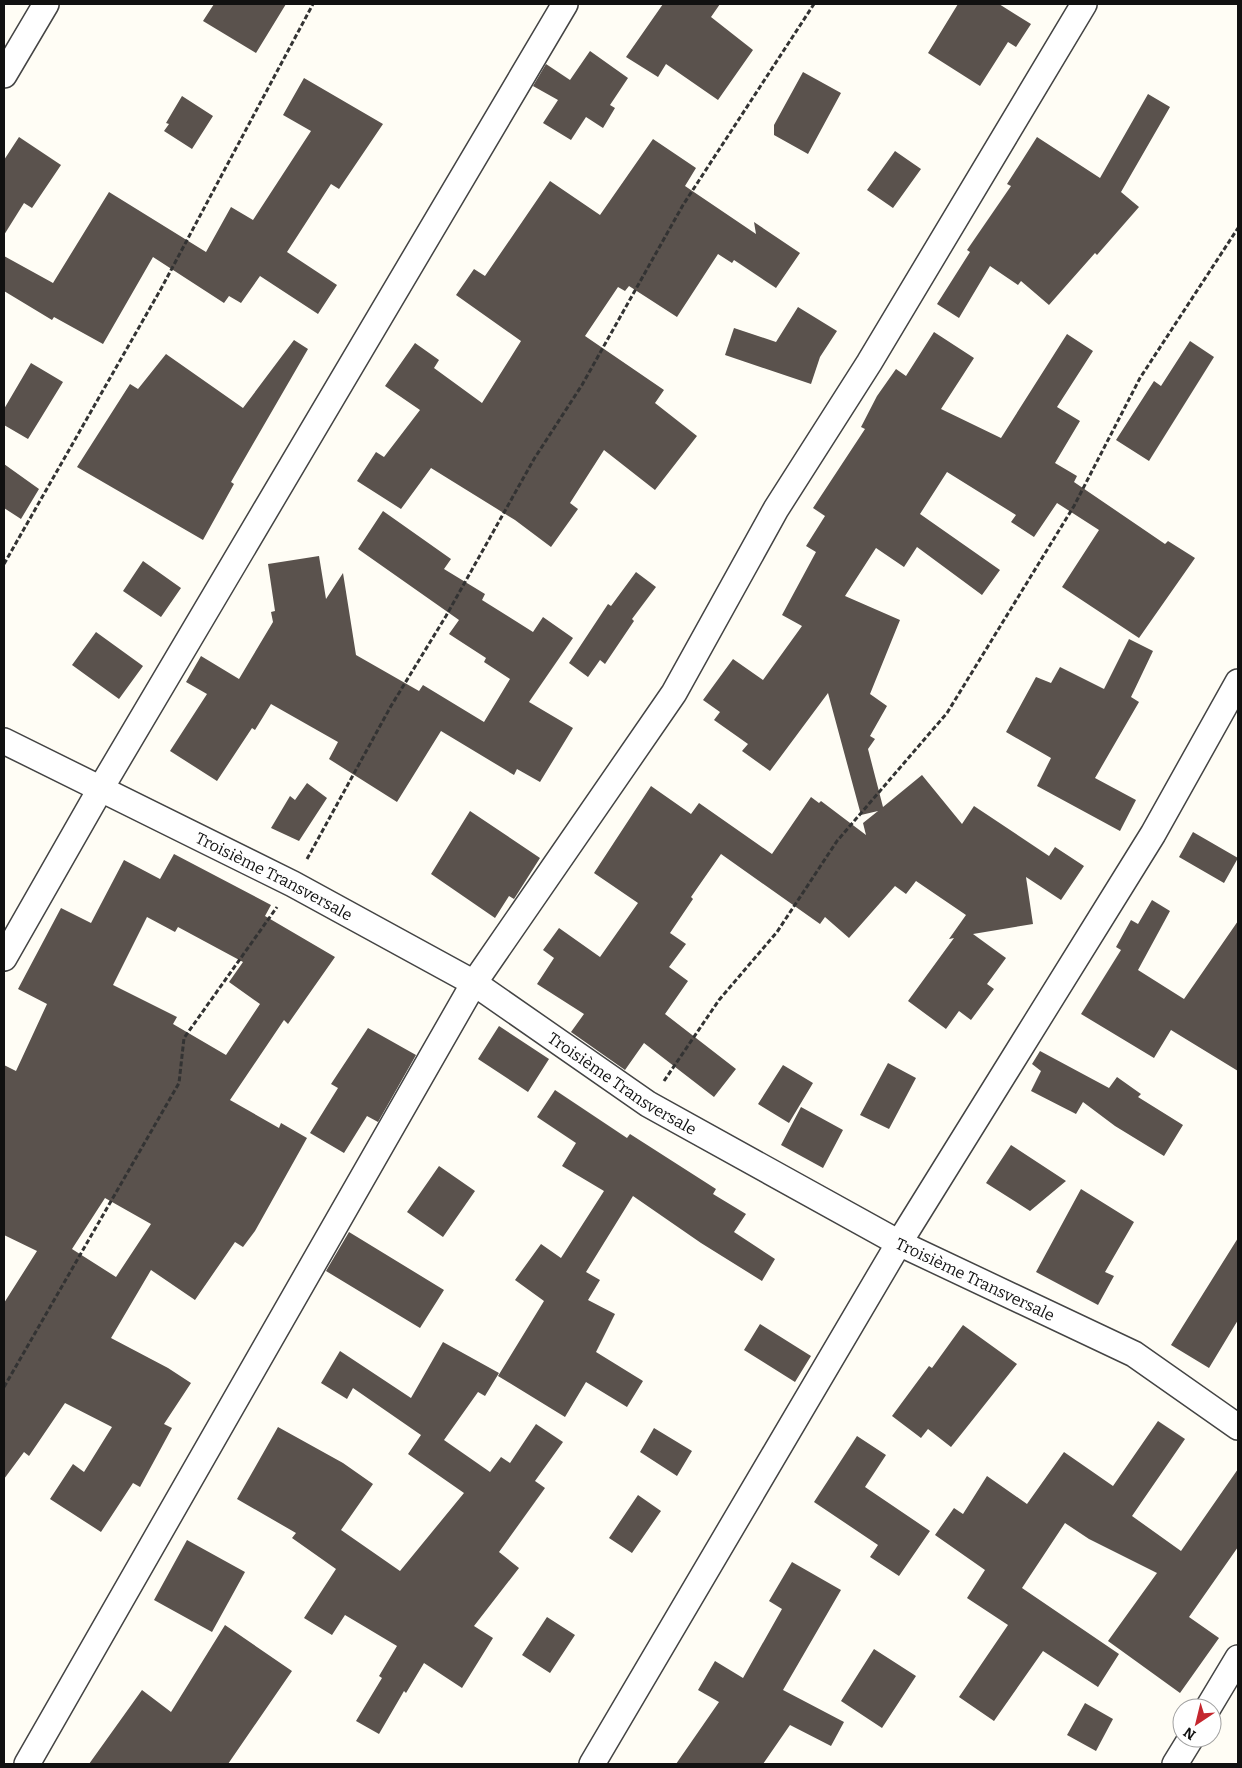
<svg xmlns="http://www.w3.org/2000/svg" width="1242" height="1768" font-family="Bitter,serif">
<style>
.building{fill:#5a524d;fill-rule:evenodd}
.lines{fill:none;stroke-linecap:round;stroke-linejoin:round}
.minor-casing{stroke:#444;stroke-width:28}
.path{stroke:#333;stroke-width:3;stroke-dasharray:5 2.5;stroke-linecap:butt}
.minor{stroke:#fff;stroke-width:25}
.labels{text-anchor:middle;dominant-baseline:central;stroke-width:5;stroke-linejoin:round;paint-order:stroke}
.street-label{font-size:16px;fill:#111;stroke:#fff}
</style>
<rect width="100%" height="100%" fill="#fffdf5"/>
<path class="building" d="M214,4H286L256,53L203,21Z
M663,4H720L711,17L753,50L718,100L666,64L658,77L626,57Z
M958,4H999L1031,24L1016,47L1008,42L980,86L928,53Z
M590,51L628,78L610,105L615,108L603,128L586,117L571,140L543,123L558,100L533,86L546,64L570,80Z
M803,72L841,93L808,154L774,135V125Z
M304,78L383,124L339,189L331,184L287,252L337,285L318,314L260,276L241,303L229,296L224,303L153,257L103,344L54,317L52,320L4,291V256L53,283L109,192L206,252L231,207L253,220L311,131L283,115Z
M1148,94L1170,107L1121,192L1139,207L1097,255L1095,253L1049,305L1021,281L1018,285L990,266L959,318L937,304L970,252L967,250L1011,186L1007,184L1037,137L1100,178Z
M182,96L213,116L192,149L164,131L169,124L166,123Z
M19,137L61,165L32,208L24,203L4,235V160Z
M653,139L696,168L685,186L756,234L754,222L800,253L776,288L734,260L732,263L718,254L677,317L629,286L625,291L618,287L585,336L664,390L655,403L697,436L655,490L604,450L570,503L578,509L551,547L515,520L431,468L401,509L357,481L376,452L384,457L420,410L385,386L415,343L439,360L434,368L482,403L521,341L456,295L474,269L485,276L550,181L600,215Z
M895,151L921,169L893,208L867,190Z
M798,307L837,331L820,357L811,384L725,355L734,328L776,342Z
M934,332L974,358L941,409L1001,438L1067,334L1093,351L1057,407L1080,421L1055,463L1077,476L1074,482L1165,544L1168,541L1195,558L1139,638L1062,587L1099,530L1057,503L1034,537L1011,522L1016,515L947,472L920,514L1000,570L982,595L917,547L904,567L876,548L845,596L900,620L870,694L887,706L870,736L875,739L868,749L883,807L922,775L962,824L974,806L1049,856L1055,847L1084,866L1061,900L1026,877L1033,924L973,934L1006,958L987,984L994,989L971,1020L959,1011L946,1029L908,1001L954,938L949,939L966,915L916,881L906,894L895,886L849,938L825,917L820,924L721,854L691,897L693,899L670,933L686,944L669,967L688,981L665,1014L736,1069L714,1097L644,1043L625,1070L571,1032L584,1014L537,984L554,958L543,950L559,928L600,957L638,903L594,873L651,786L691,814L699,803L772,854L811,797L819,803L821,801L866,835L863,823L878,811L861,815L828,693L770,771L742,751L748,744L714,720L720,712L703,700L733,659L763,680L802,626L782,615L816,552L806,546L825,516L813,508L865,429L861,427L877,396L896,369L906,376Z
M294,340L308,349L231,482L234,484L203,540L77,467L130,384L138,389L166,354L243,408Z
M1190,341L1214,357L1149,461L1116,440L1154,381L1161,386Z
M31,363L63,382L28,439L4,425V409Z
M4,464L39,489L21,519L4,508Z
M383,511L451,559L444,569L485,594L482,600L533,632L543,617L573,638L529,702L573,728L540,782L517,769L514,775L441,731L397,802L329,759L338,742L271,704L255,730L252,728L217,781L170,751L207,694L186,682L201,656L239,679L273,622L271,612L275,611L268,564L319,556L326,599L343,573L356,655L419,691L423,685L484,722L510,679L484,662L486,658L449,634L459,620L358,549Z
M143,561L181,588L161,617L123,591Z
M636,572L656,587L632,619L634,621L605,664L600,660L588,677L569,663L608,604L611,606Z
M96,632L143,666L119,699L72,665Z
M1129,639L1153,651L1131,697L1139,702L1095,778L1136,800L1120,831L1037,786L1051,758L1006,732L1036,677L1051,683L1060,667L1104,689Z
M307,783L327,798L299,841L271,828L290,796L295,800Z
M470,811L540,858L514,899L509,896L495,918L431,874Z
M1193,832L1238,858L1224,883L1179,857Z
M174,854L271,905L265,916L335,957L288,1024L284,1020L230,1100L279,1128L281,1123L307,1138L255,1231L243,1247L235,1242L195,1300L151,1270L111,1338L168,1368L191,1383L164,1424L172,1428L140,1487L133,1483L101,1532L50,1499L73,1464L84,1472L112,1427L65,1403L29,1456L24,1452L4,1479V1303L37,1251L4,1235V1065L16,1071L47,1004L18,989L61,908L91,923L124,860L160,879ZM147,917L175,932L178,927L243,962L229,982L260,1004L226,1055L173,1024L177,1017L113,985ZM105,1198L151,1224L116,1277L72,1249Z
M1152,900L1170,911L1138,970L1184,999L1238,921V1071L1171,1030L1154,1058L1081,1014L1121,950L1116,947L1131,920L1138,924Z
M499,1026L549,1059L528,1092L478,1059Z
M368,1028L416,1055L378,1122L367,1116L344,1153L310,1133L338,1088L331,1084Z
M1040,1051L1109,1088L1117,1077L1141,1094L1138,1097L1183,1125L1164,1156L1115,1126L1083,1102L1076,1114L1031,1091L1041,1071L1032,1064Z
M888,1063L916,1078L889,1129L860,1115Z
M783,1065L813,1083L789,1123L758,1104Z
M555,1090L627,1138L630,1134L716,1189L713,1194L746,1214L734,1232L775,1259L762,1281L701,1243L633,1196L586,1272L600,1280L588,1300L615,1314L596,1352L643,1381L627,1407L586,1382L565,1417L498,1376L544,1301L515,1280L541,1244L561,1258L604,1191L562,1166L576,1143L537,1117Z
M801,1107L843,1130L823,1168L781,1145Z
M1011,1145L1066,1181L1030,1211L986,1183Z
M439,1166L475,1191L443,1237L407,1212Z
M1081,1189L1134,1222L1105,1272L1114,1276L1098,1305L1036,1272Z
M349,1232L444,1290L420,1328L326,1271Z
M1238,1238V1320L1209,1368L1171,1345Z
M760,1324L811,1356L795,1382L744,1350Z
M963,1325L1017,1364L951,1447L928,1429L921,1438L892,1416L929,1366L932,1368Z
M443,1342L499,1373L485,1396L478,1392L444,1440L490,1472L501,1457L510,1463L536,1424L563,1442L535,1481L545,1488L499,1552L519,1568L474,1626L493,1638L462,1688L424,1663L406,1693L404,1691L379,1734L356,1721L382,1678L379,1676L397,1646L345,1615L332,1635L304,1618L336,1569L292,1538L296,1533L237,1499L278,1427L343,1463L373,1484L341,1530L400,1571L464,1493L408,1454L421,1435L353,1388L347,1399L321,1383L340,1351L411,1398Z
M1158,1421L1185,1439L1132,1516L1181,1551L1238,1469V1547L1189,1617L1219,1638L1180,1693L1108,1641L1157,1573L1089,1539L1065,1523L1022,1588L1119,1654L1098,1687L1043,1651L994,1721L959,1697L1008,1625L967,1598L985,1570L935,1535L954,1508L963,1514L987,1476L1027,1504L1064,1452L1113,1486Z
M654,1428L692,1451L677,1476L640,1452Z
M857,1436L886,1455L865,1487L930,1531L899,1576L870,1557L878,1545L814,1502Z
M638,1495L661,1511L632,1553L609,1538Z
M187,1540L245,1572L212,1632L154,1600Z
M792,1562L841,1590L783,1690L844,1722L831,1746L790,1725L763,1764H676L719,1702L698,1690L715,1661L743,1678L782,1609L769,1601Z
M547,1617L575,1635L550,1673L522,1655Z
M225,1625L292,1671L228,1764H89L142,1690L171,1712Z
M874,1649L916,1676L882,1728L841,1701Z
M1085,1703L1113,1719L1096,1751L1067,1735Z"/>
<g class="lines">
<defs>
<g id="minor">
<path d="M4,75L46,4"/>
<path id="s1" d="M4,741L293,884L474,983L648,1104L899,1243L1134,1354L1238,1427"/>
<path d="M4,958L101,788L565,4"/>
<path d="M1208,1708L1238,1658"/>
<path d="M27,1764L474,983L674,693L776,509L869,363L1084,4"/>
<path d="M592,1764L899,1243L1153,834L1238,682"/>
<path d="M1175,1764L1191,1738"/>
</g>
</defs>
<use href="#minor" class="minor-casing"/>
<path class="path" d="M4,564L162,287L313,4
M307,859L391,706L446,616L534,459L582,385L683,205L814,4
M664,1081L719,1000L777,932L837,841L947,713L1074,506L1140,378L1238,228
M4,1387L179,1083L184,1038L277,907"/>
<use href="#minor" class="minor"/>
</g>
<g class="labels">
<g class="street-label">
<text stroke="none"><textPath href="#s1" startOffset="302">Troisième Transversale</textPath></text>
<text stroke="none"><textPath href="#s1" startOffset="708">Troisième Transversale</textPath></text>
<text stroke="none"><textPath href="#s1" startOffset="1112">Troisième Transversale</textPath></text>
</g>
</g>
<rect width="1242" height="1768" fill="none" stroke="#111111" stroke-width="10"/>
<g transform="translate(1197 1723) rotate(215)"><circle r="24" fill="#ffffff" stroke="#a0a0a0"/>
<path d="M0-4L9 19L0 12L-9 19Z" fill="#c4262e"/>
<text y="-8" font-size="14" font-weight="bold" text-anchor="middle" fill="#111111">N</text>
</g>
</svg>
